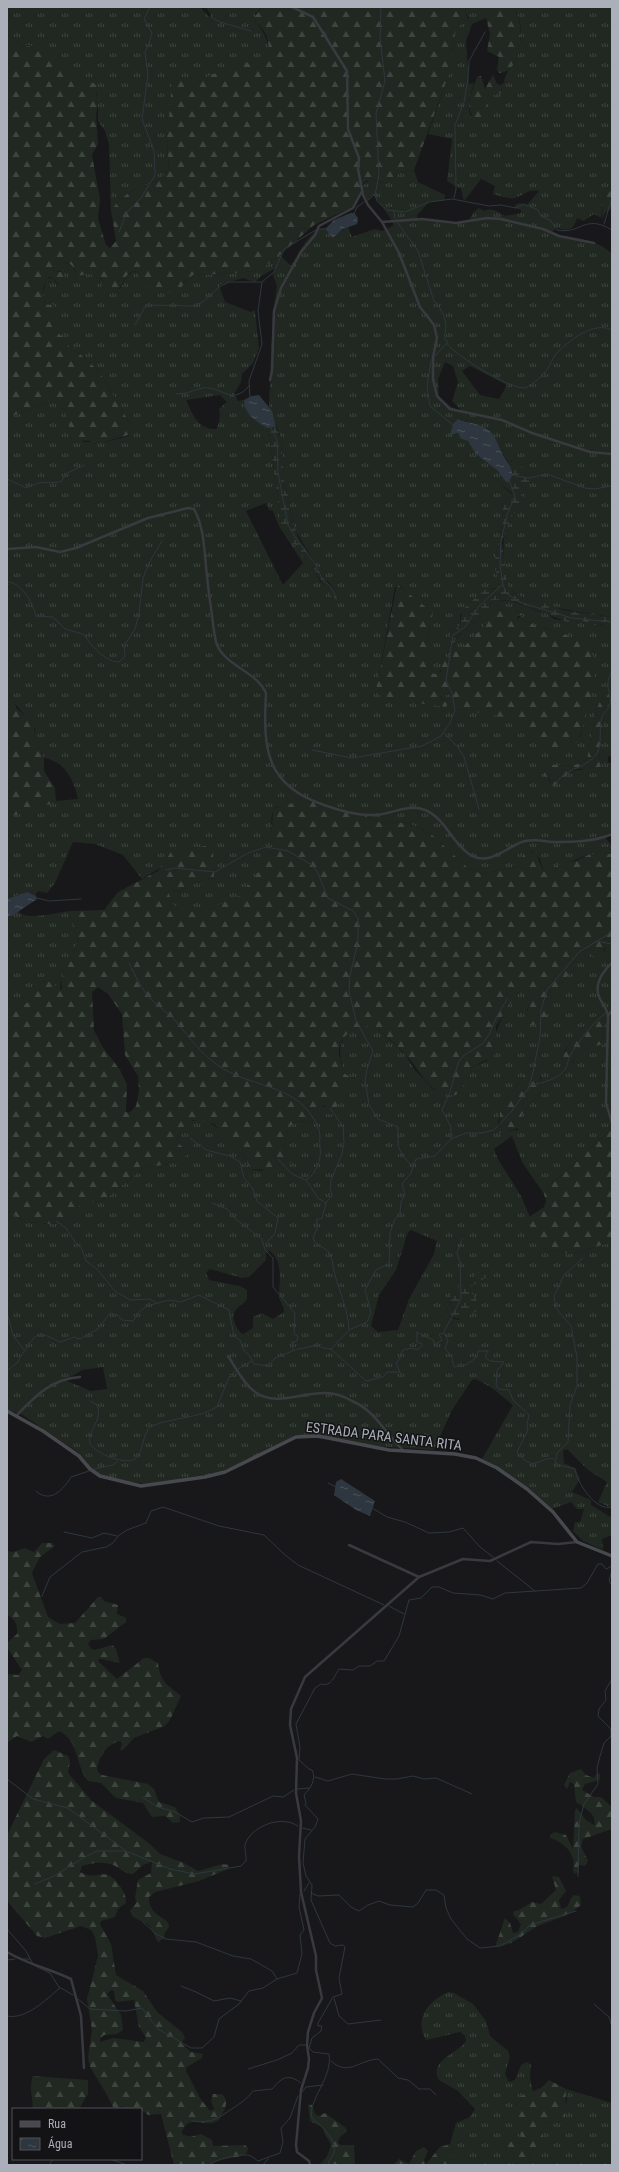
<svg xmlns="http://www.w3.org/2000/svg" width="619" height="2172" font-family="'Roboto Condensed',sans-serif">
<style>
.grass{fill:url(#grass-tufts);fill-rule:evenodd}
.forest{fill:url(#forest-firs);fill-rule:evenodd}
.wetland{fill:url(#wetland-marsh)}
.water{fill:url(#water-ripples)}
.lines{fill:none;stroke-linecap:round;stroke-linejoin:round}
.stream{stroke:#2e373f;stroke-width:1}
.street{stroke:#393a3f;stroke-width:2.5}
.secondary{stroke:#47494f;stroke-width:3.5}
.labels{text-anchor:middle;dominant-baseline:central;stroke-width:3;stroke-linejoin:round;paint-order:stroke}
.street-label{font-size:14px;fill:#abafba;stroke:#131315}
</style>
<defs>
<pattern id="grass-tufts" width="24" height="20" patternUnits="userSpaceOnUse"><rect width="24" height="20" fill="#202821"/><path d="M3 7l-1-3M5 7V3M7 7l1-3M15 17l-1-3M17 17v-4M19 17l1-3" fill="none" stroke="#3e453f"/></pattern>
<pattern id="forest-firs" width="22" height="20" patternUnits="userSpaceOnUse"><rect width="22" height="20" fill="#202821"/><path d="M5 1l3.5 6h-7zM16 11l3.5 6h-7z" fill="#3e453f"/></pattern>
<pattern id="wetland-marsh" width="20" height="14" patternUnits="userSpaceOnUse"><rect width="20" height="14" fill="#202821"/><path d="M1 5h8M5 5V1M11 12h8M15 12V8" fill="none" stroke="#3e453f"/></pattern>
<pattern id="water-ripples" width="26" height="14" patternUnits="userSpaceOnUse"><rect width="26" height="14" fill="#2e373f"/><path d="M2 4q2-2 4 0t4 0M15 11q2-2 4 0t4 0" fill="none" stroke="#4a5159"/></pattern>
</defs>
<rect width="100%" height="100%" fill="#18181a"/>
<path class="grass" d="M7,7H200L210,18L211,15L206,7H263L255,14V21C265,32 278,56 259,67C247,73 213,75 198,81L167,140L169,170C159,183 143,185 129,193C122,197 116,204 111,210L109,144L105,131L98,121V105L96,98L97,94L89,82C63,85 52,48 27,45L7,54Z
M466,7H493L486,18L472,24L466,41L469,84L474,83L468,102L470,116L483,119L486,96L502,93L501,85L504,83C506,71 510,69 516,59C522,45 524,19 513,7H612V178L603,201L601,218L594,214L584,221L577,218C573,231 569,231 556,228L552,232L553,235C572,237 598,239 612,254V617C589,612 517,607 507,584C504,578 504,569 504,563C503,547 503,535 508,521C511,515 516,511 519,506C528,489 519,476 512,461H508L482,427L459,419L455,435L458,433L461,439L468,441L497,470L506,482L503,487L512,494V499H502L503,520L495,559L496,571L500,585L498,588L490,589L460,615V625L452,632L449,651L451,652V662L442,668L439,673L433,674L428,645L430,621L400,585L395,587L379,675L427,704L446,707L448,704L440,696L449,694L454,700L580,737L588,708L595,664L569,636L517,619L523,615C517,608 498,607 491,613C487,616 486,624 482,629C474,639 465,643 461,656L458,653L454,644C458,629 489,619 492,600L512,601L540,612H546L554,619L576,623L581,620C596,629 598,619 612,634V755L608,757V762L612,764V832L604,836L612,846V854H590L544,872L540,859L531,850L522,866L481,874L467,867L431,834L408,823L377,822L366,816L311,801L274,808C268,821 275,837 271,851C266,864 254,882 244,892C232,902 205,914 190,912C184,911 178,907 173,905L168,891L179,892L191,884L214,877L210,845L172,852L160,868L142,879L123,855L95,844L73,842L55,883L47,893L39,891L36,893V896L27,892L7,899V818L56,801L78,799C74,780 65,761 44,758L34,736L35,728C29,721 13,699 7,697V418L51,401L64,409L84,442H105L129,436L132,427L99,371L80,354L70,349L62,336L56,332L53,305L46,304L43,295L46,279L53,277L58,286L61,271L55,272L53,270C57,261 66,261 73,267L75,272L99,275L102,281L120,289C125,282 126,273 135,271L140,276L183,284L187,278L193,275L240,273L259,270L280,255L291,266C298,254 309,231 324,228L332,237L348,227L352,237L375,229L382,231L393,226V222L374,195L367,200L361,187L370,179L384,183L400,173L414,170L418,182L445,195L444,201H430L417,215V218L452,224L469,220L474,212L479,208L484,211C494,207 497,212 505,216L521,213V210L515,208V205L520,203L527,205L539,191C528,189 524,195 515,198C508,199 500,196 493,194L495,186L481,179L464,201L461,189L447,181L452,139L428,134L449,74L455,34L458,27L469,18L465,12ZM276,268L273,275L277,286L273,312L269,406L281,438L285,489L288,493L293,526L324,579C331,583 337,592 338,600H336L320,581L310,561L305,559L281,525L270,441L267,428L245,408L244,400L238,401L234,394L241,382L242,374L253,363L259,348L255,310L251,312L225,302L219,285L243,278L255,282L263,275ZM445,362L453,366L458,382L452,401L462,411L451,407L439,397L438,379ZM470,366L507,385L499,399L480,395L462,371ZM220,395L227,402L219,409L220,416L217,429C198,430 193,415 186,400ZM266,503L269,510L273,511L279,526L303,563L283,585L246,511ZM604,693L610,698L603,719L599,761L601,767L571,771L551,784L548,778L551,764C564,766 575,768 587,759L596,710Z
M20,909L19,912C26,921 60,912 70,911L69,914L78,942L61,979L60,991L46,982L28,1002L7,1017V917H11Z
M612,944V1006C592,1017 576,1033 564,1052L573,1064L575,1057L591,1046L604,1044V1026L612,1011V1128L568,1170L548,1186L544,1194L522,1162L512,1136L494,1149L498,1159L521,1196L543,1248L571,1254L612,1242V1508L598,1502L607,1482L588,1470L567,1449L563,1451L564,1463L575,1468L580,1479L572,1492L591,1500V1505L612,1518V1535L602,1539L603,1550L583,1541L573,1531L575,1522H580L584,1509H577L571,1502L552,1509L502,1470L482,1459L513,1405L492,1388L476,1379L472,1380L452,1410L434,1450L376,1446L302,1436L218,1473L155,1484H145L102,1477L92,1469L78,1452L21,1414L7,1410V1212L13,1213L18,1218L27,1222L52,1224L64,1221L69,1219L79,1206L105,1199L143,1168L169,1164L189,1154L190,1152L179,1144L177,1136C196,1099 228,1135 243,1155C246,1159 247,1165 250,1169L260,1171L286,1165L291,1157L284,1145L289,1127L297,1121L311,1122L321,1107H327L346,1085L355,1078C352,1077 349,1077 346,1076C342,1074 343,1068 342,1064C335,1039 349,1024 375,1026L406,1055L415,1070L433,1089L461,1087L468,1080L472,1067L487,1061C494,1042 504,994 526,989L530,992L531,998L527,1011L547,1017C547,1002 563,981 572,969C576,965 577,957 580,952L588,950L593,956L604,953L605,948ZM533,1068L541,1076V1091L522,1115L518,1130L504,1131L498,1126L500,1108L526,1073ZM411,1230L437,1241L434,1254L409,1299L398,1330L378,1332L371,1326L379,1295L396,1270L408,1232ZM270,1251C284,1263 279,1280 279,1297C280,1302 284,1306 284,1312L273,1319L262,1313L253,1317V1328L243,1334C237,1331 230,1317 235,1311C238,1306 244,1304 247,1299V1290L240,1286L209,1280L206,1273L210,1269L242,1278L249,1277L266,1260V1253ZM479,1271L492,1274L470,1286L472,1314L467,1315L458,1320L446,1316L445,1314L458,1286V1280L469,1284ZM103,1367L107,1389L91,1391L67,1381V1379L82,1370Z
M449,1992L454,1993L473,2004L486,2021L490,2036L508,2051L510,2057L505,2074L509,2082L515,2080L521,2065L527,2062L531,2065L530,2078L533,2092C503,2103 517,2117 522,2139L519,2144L505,2146L512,2149L516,2153L512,2160V2165H465L454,2161L452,2146L450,2144L456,2123L470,2117L475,2109L458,2091L439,2080C429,2062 454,2054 464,2044L466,2041L465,2036L460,2032L426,2040C413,2019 430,1999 449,1992Z
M566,2089L612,2103V2165H533L529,2161L531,2151L539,2145L541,2128L544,2123L560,2121L567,2101Z"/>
<path class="forest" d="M263,7H466L465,12L468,19L458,27L455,34L449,74L414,170L400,173L384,183C355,171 365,195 351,208L314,225L280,255L259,270L240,273L193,275L185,280L181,289C169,295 151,293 142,282C140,279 139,275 135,271C122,272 126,291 109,294L101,290L102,281L100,276L87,274L77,276C75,273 75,269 73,267C67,259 56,263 53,270L55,272H64L65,282L60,287L53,277H49C42,283 42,296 46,304L55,306L57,311L56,332L66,339L70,349L80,354L99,371L132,427V434L100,443L75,439L72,436L64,409L51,401L7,418V54C46,31 48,66 77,80C84,84 91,80 97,85L96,98L98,105L96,114L98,144L92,155L100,199L98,219L106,245L110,248L116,241L111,210C116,204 122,197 129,193C143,185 159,183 169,170L167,140L172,83L179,80L198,81L243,61L259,67C269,58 272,41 263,30C260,25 255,23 254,17Z
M493,7H513C526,21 523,73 499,73L497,70L499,57L487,51L490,34L486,18Z
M493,75L497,84L501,85L502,93L486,96L487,108L482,121L472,118L468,102L477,77L481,76L485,89Z
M612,178V208L605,213L602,220L603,201Z
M397,584L433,613C425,640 430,648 433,674L441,672L443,659H445L448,663L451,662V652L454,644L458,653L461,656L463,648L482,628L491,611C500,608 517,608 523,615L518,616L517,619L569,636L590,648C592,653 594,659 595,663C596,676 584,736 575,744C569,751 558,753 549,754L520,720L464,710L456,705L449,694L440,697L448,704L446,707L383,698L378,694L376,690Z
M604,693H608L610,698L603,719L599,761L601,767L589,771C568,763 565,782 552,786L549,778L543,775L551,764C564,766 575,768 587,759L596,710Z
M7,697L13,699L17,709L34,723V736L44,758V771L55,788L56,802L7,818Z
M311,801L366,816L377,822L408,823L431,834L467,867L481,874L521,866L525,848L536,854L544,872L563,863L576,861L590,854H612V944L604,948L603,956L599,958L592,956L588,950L580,952L573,969L560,985L556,999L549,1006L547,1017L540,1024L531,1025L527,1019L530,992L526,989L517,993L496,1026L497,1047L494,1056L472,1067L468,1080L456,1095C430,1098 420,1069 405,1054C396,1044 385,1035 375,1026C358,1025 338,1033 339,1054C340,1060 343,1066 343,1073L355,1079L356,1081L354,1084L346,1085L334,1114L330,1115L327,1112V1107L323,1106L311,1122L297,1121L289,1127L284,1145L293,1160C282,1172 264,1170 250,1169L244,1156L214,1124L193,1120L185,1125L177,1136L179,1144L190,1152L189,1154L169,1164L143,1168L105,1199L79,1206L69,1219L64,1221L52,1224L27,1222L18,1218L13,1213L7,1212V1017L28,1002L45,982H53L59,990L62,989L61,979L78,942L69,914L70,911L104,910L118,892L158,871L171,852L210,845L213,850L214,877L191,884L179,892L168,891L173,905L191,912L205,910L237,897L244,891L258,873L271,851L273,809L293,803ZM98,987L108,994L122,1014L125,1055L138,1076L139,1091L136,1106L129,1113L126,1112L127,1085L120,1070L102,1046L94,1030L92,992Z
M612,1006V1011L604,1026V1044L590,1047L575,1057L572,1066L567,1070L563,1058C569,1036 593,1016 612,1006Z
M535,1067L540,1071L541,1091L522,1115L520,1128L499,1133L500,1108L526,1073Z
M612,1128V1242L571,1254L543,1248L530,1224L529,1217L544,1207L546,1201L544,1194L546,1188L568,1170Z
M42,1543H52L55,1546L40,1557L32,1573L48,1617L60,1624L75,1623L98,1597H101L104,1601L118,1605L117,1614L126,1618V1622L104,1639L91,1640L88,1644L91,1649L95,1650L112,1645L116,1649L120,1663L101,1659H98L99,1662L117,1679L144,1658H149L158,1663C160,1682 168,1685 181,1696L170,1720L165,1726L134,1738L123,1750H120L122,1744L120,1741C107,1744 99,1756 97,1769L99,1773L102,1775L148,1784L154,1789L159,1802L175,1807L180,1816V1822L173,1823L165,1816L152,1817L143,1803L121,1799L116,1798L101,1783L88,1781C75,1765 80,1741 59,1731L48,1739L43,1736L31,1742L17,1736L7,1743V1674L18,1675L22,1670L8,1649V1642L17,1634C18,1626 15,1618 7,1615V1551L13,1552L25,1548L34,1552Z
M54,1750L68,1756L70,1761L68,1773L92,1801L150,1844L160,1854L184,1863L198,1871L222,1864L229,1865L228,1869L199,1881L155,1892L149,1897C148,1917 169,1917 169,1926C168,1929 165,1932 164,1935L165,1938L158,1942L149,1925L133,1917L130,1911L137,1902L135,1898L138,1880L151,1873L152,1862L143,1865L133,1874C125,1874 120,1868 113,1865C103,1861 91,1863 82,1866L80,1872C99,1883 103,1863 120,1886C124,1892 126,1896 126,1903L118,1909L115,1917L101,1921L100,1924L111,1944L116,1975L143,1991L157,2012L182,2032L185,2038L181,2043L191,2052L203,2054L202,2058L187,2067L186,2071L200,2098L210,2111L214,2109L211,2101L213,2094H222C231,2102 223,2112 219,2120C205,2130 189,2112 182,2132V2134L190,2137L201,2134L212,2140L213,2146L245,2145L248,2148L247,2153L242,2156L215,2161L211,2165H174L161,2114L148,2115C137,2105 130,2113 121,2106L120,2109H114L107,2095L90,2067L88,2057L92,2030L87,1999L98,1956L95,1937L91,1930L81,1926L45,1938L37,1936L7,1901V1835L44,1759ZM111,1990L114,1991L115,2000L118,2002L134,2000L139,2027L146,2037L144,2042L113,2038L100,2042V2039L104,2035L117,2034L123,2030L121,2015L107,1994Z
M581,1769L586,1775L594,1778L597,1773L600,1774V1780L585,1784L582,1790L594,1797H601L612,1807V1829L583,1839L581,1846L588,1861L585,1866L579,1865L578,1872L575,1874L573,1871C577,1854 564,1842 550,1838V1835L555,1832L566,1835L573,1849L575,1810L577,1808L586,1820L594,1825C598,1813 582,1808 576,1801L574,1784L570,1782L567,1789L564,1785L570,1773Z
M552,1876L559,1877L566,1891L559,1900L561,1909L567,1907L573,1895L580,1896L581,1905C568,1917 551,1920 536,1927C520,1936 515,1945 495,1947L505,1918L510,1923L513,1933L518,1932L521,1924L513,1914L514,1911L519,1910L532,1902L541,1904L556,1890Z
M32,2076L88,2080V2094L79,2109H33L31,2089Z
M549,2080L566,2089L565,2117L560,2121L545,2123L541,2128L543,2138L539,2145L531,2151L529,2161L533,2165H512V2160L516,2153L503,2144L507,2141L519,2144L522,2139L514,2116V2107L521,2096L541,2088Z
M309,2104L312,2105L315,2114L319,2116L325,2113L346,2128L347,2131L340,2137L338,2143L341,2145H354L355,2165H319L327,2157L331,2145L322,2127L310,2121L308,2106Z
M450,2144L452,2146L454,2161L465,2165H393L399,2159L409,2164L416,2151L424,2147L428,2151L424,2160L426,2164L440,2147Z"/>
<path class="wetland" d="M276,427L281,438L285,489L288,493L292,521L299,539L324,579L337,592V600C323,593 315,563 305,559L281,525L270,441L267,430V428Z
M508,461C517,461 528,471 532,478L524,489L520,506L509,520L502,542L507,584L514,593L531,601L548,604L563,610L612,617V634L602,625H590L581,620L576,623H570L513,601L492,600C488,618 468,625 457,637C454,641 454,647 451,652L449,651L450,634L460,625L462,610L484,590L495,589L500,585L495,569V559L503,520L502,499H512V493L503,486L512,475Z
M482,1267H490L492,1274L470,1287V1291C476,1298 480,1303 476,1312L467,1315L461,1319L446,1316L445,1314L451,1302V1294L458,1286V1280L469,1284Z"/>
<path class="water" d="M351,213H354L358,218L357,224L343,229L333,238L325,229L334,220Z
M259,395L272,411L276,427L267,428C256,421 244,414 244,400L252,396Z
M458,419C466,423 479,423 487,429C496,435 497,444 502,453C506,461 520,476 506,482L497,470L476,454L468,441L461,439L458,433L450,435L453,424Z
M27,892L36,896L37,899L12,916L7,917V899Z
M341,1479L375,1501L370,1516L356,1510L334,1495L336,1482Z"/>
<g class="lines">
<path class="stream" d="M381,7L380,38L385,81L376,113L379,175L375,195L377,201L387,210L405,212L429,202L452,199L489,206L501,205L516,208L524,204L538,210L541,216L551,221L557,230C581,235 584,213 612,230
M211,17L220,22L251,31
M454,198L456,189L455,125L464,102L468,78L469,61L485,32
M368,200L375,194
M394,211L395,218
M354,214L357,207L364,202
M397,222L418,251L434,301C440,305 446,319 446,327C446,333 442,337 447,341V344C457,356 509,389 525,388C534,384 542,376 548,368C551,364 552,359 555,355C567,342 594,320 612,330
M604,224L612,198
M318,229H325
M119,232L127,212L141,198L155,175L154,151L142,119L148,75L145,52L149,44L152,33L144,19L150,7
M135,325L146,305L194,306L204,301L219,287L229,282H262
M435,356L446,344
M431,361L427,386L430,406L453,425
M176,394C188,394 193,390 203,388C221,385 231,407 249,386
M250,398L249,381L262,344L258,311L262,282L274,272L284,249L316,230
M270,426L277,440L278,473L288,525L297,540L314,562L323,580L330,586L337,599
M510,475L529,478L547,474L585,488L594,489L612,486
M7,479L26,488L38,483L61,482L67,473L85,465
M509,480L515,496L507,515L501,541L500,565L503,585L506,593L519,602L572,618L612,622
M7,582C22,582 33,603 36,616L53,617L65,629L83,634C91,644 104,662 119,662L125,656L124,646L135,629L139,614L143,578L151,559L162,541
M612,629V636
M444,733L457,746L464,757L479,809
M312,750L352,758L422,746L441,736L450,723L455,710L452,693L446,680L453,635L465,627L479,606L503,584
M555,787C562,766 586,771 597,753C603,742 598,729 602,717C604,712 609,709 610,704C612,691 603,687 612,671
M166,870L175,868L215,872L248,853L266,847L288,851L312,865L317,871L328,898L353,911L358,918V942L350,975L349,991L356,1021L373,1051L367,1069L365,1081L369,1105L378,1119L398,1127V1146L403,1156L413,1167
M37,898L49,901L81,899
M596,941L612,944
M129,963C135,975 141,989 151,999C158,1007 167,1012 174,1019C186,1033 196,1048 211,1060C246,1091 300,1079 319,1130C321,1136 319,1142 320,1148C322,1158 316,1175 306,1180
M610,1011L612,1009
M531,1085C543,1083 559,1079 566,1068C568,1064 568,1059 570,1056C578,1042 593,1022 606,1013
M330,1108L343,1127L344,1142L342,1154L331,1180L330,1188L332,1195L326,1203L322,1218L316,1220L318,1226L313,1238C316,1248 326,1246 330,1254C333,1260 333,1269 335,1275C340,1293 348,1310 349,1329
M190,1138L206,1150L230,1156L240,1162L244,1178L253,1189L257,1201L278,1218L275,1233L265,1245
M451,1138V1127L442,1110L450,1092L458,1063L463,1056L482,1044L489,1035L496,1018L507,999
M278,1159L292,1174L306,1180L318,1198L326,1203
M212,1203L227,1209L237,1220L262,1239L265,1250L273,1258V1287L295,1313L294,1334L298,1336L297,1341L292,1342L293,1350
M56,1221L66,1228L75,1242L81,1247L86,1261L97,1269L115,1291L130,1300L150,1299L156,1303
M583,1258L564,1275L554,1296L556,1308L571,1326L577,1357V1386L570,1405L568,1442L557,1453L555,1464L575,1469C577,1482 595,1512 612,1507
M7,1312L13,1335L24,1350
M444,1332L461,1299L460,1262L457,1253L462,1239
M444,1333L448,1341L445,1348L452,1358L454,1367L466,1365L477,1357L478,1351H488L485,1357L490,1361L504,1362L497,1371L496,1386L499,1389L509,1390L513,1400L529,1415L527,1424L528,1430L517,1452C534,1475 541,1455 554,1459
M331,1349L349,1330L367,1322L371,1312L365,1290L376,1270L389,1264L390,1233L395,1219L400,1213L401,1202L405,1194L402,1184L411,1173L416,1159L435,1156L451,1139L466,1133H482L494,1130L511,1112L528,1089L532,1077L540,1037L541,1010L547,990L579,952L612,932
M238,1369L252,1361
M7,1371L18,1362C21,1355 24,1352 28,1346C38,1328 44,1335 60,1342L74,1337L80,1339L98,1329L110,1313L118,1315L122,1320L133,1321L140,1311L147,1306L169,1300L181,1302L199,1295L229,1310L234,1336L240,1340L244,1351L249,1355L254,1364L268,1366L275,1358L295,1350L317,1345L323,1348L331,1349L366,1381L383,1377L387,1372H400L396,1363L399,1360L403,1350L412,1348L417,1350L422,1346V1344L417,1342V1332L433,1340L435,1345L442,1340L439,1334L444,1333
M90,1401L96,1404C105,1418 87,1430 90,1444C99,1455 120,1463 134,1460C145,1453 141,1432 152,1426C173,1417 197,1419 217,1407L229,1377L235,1371
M94,1469L113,1465L118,1461
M328,1483L336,1487
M36,1491C50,1504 63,1490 71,1477L89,1471
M372,1508L387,1517L405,1522L429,1533L449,1532L463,1528L480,1547L493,1557
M64,1532L92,1538L104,1533L117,1536
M497,1561L535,1591
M612,1570L609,1581L612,1585
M42,1596L50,1577L82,1552L106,1547L113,1543L118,1536L127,1530L146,1523L151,1511L163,1507L219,1526L264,1535L284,1554L298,1565L384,1605
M389,1606L404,1614
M315,1777L328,1781L352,1774L385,1779H397L413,1776L424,1779L436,1778L472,1794
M7,1779L33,1799L68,1808L126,1851L170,1869L195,1874L241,1866L246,1861C247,1855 243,1848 246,1842C254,1825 282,1815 298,1826
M297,1789L309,1788
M142,1797L158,1807L175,1812L192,1822L204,1818L229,1817L273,1796L283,1797L294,1790
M302,1828L311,1830
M578,1876L579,1823L584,1804L598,1784L597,1768L600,1756L604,1743L611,1736V1729L598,1716L599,1709L606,1700L605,1691L612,1679
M35,1884L54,1876L83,1858L97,1851H125
M304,1891L309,1883
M311,1893L318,1896L339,1895L351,1907L359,1911L368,1905L379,1901L390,1905L413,1907L418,1903L426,1890H436L444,1895L446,1908L451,1919L467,1939L480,1948L500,1946L521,1934L530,1925L576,1911
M143,1922L156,1934L166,1939L196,1942L233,1956L251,1959L272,1971L277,1979
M7,1929L26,1951L32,1962
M23,1959H30
M7,1960L15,1959
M33,1965L50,1973L59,1987L73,1995
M181,1986L196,1992L214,2001L230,1998L241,2001
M334,1998L339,2016L348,2024L381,2020
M78,1999L90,2009L126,2011L142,2008L158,2029L191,2048H202L214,2037L219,2019L239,2004L249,1991L263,1988L277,1979L297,1973L302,1954L300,1935L304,1930L299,1907L300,1894
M594,2004L609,2017L612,2027
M7,2016C27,2020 46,1999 60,1988
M331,2061C348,2077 359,2060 378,2059L398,2078L408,2080L419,2089H430L436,2095
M248,2069L277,2060L292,2053L299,2045H306
M302,2092L306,2087L323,2085
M192,2121C213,2123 217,2119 233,2108C241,2103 247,2099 253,2091L272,2089C281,2079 287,2072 301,2083
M612,2125V2126
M110,2159L127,2165
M49,2165L53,2159
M209,2165C218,2159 236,2154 246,2155C251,2155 254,2158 258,2161L280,2153L283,2142L281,2128L290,2118L298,2096
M263,2165L268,2159
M328,2165C329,2160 332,2158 334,2153C337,2139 321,2126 312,2118C307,2101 333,2078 329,2054L313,2052L309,2048L312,2038L321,2031L322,2026H318V2023L333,1997L342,1994L339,1978L345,1947L343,1945L335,1946L330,1943L311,1900L312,1885L306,1876L303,1863L305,1839L315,1827L318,1819L305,1805L306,1803L304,1795C310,1789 317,1779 312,1770L309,1769L299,1760L300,1747L296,1724L315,1688L321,1684C332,1687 334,1676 339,1669L353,1670L359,1666H370L377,1661H384L399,1636L409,1600L421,1598L432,1587H439L453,1593L480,1595L493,1599L505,1593L581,1588L587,1583L598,1564H602L606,1569L612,1566"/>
<path class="street" d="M292,7L313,17L347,71L348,129L359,158L358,169L363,195L368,205L382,222L399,253L420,307L434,325L437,338L433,357V379L437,396L450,409L502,420L532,433L590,452L612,454
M382,222L422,219L456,223L487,218L501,219L543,229L559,236L594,243
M270,380L272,371L274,311L281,288L301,252L315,235L319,226L353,208L362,191
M7,549L36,547L60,552L76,548L148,518L188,508L194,509C205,529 204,553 207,575C208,588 210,601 212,615C213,624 214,636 217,645C227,667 256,671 266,693C263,749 265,785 324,805C338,810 359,816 374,815C391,815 408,803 425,810C445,818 452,843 469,854C489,867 505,848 522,842C531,838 543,841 552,842C571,842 595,842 612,834
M612,963C602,972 593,986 600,999C604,1006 607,1009 608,1016L606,1103L612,1123
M228,1356C236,1368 243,1383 255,1392C275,1407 303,1392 326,1393C334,1393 345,1397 352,1401C376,1411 385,1434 404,1451
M17,1415C36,1395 52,1379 80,1377
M349,1545L419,1577
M7,1952C27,1964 50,1969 71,1979L81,2016L84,2068
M310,2165L309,2161L297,2152L296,2145L301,2090L308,2068L309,2059L307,2045L308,2032L314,2013L322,1998L316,1970V1956L301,1892L299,1856L301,1821L296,1793L297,1758L290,1725L291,1709L305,1677L419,1577L463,1559L490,1561L531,1542L558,1544L577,1542"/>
<path class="secondary" d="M7,1411L43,1431L79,1456L90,1469L100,1476L141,1486L205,1477L225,1472L296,1437L318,1436L389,1450L455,1454L476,1458L497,1468L527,1489L553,1512L577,1542L612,1556"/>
</g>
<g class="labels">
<g class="street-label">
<text transform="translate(384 1436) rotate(7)">ESTRADA PARA SANTA RITA</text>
</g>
</g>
<rect width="619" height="2172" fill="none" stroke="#abafba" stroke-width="16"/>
<rect x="12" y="2108" width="130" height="52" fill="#131315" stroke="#505157"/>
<rect x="20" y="2121" width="20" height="6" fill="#47494f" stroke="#505157"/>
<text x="48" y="2128" font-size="12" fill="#abafba">Rua</text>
<rect x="20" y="2138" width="20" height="12" fill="url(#water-ripples)" stroke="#505157"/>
<text x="48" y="2148" font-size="12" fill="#abafba">Água</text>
</svg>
